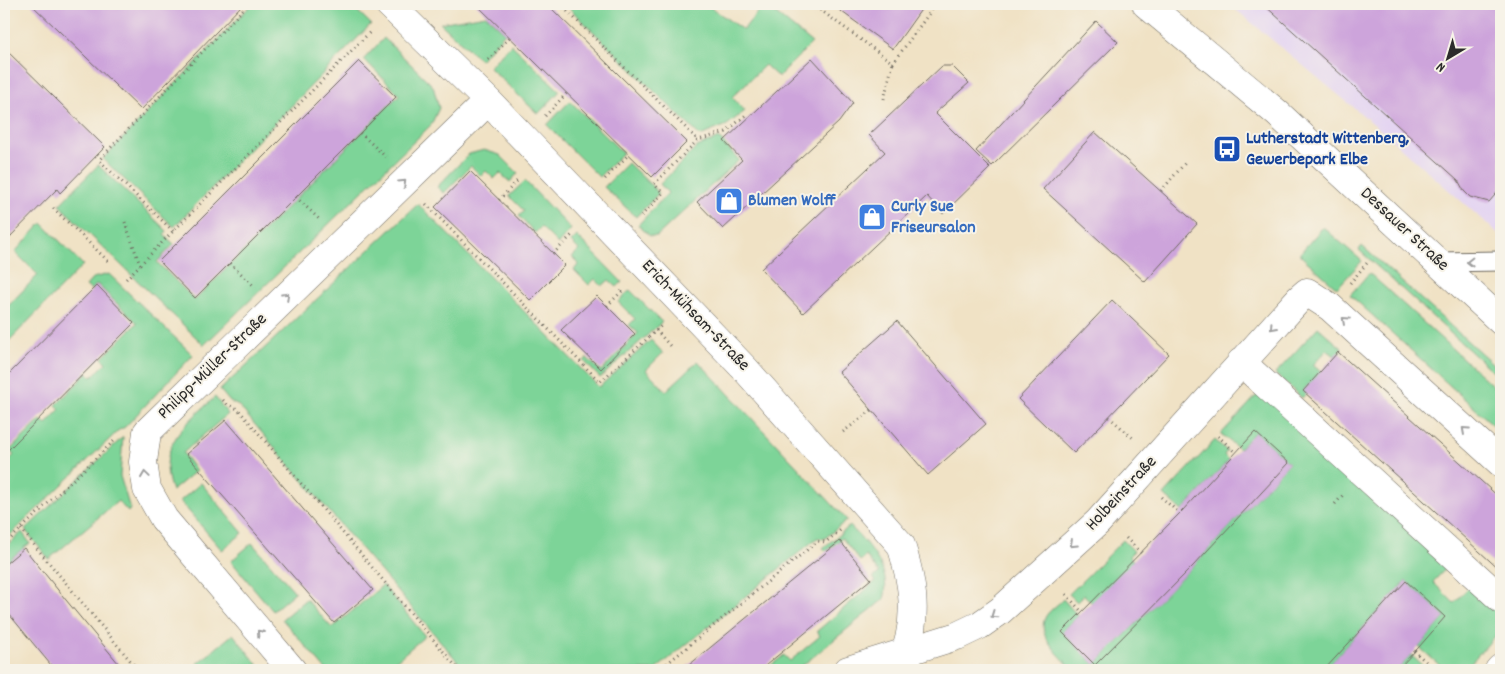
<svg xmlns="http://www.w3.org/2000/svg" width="1505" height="674" font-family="Dekko,sans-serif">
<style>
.built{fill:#e3d3f2}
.green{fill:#7dd498;stroke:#548062}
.building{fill:#cda4db}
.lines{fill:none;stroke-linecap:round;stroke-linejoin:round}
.lane-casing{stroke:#706b61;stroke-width:21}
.street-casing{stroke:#706b61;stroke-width:29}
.primary-casing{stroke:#706b61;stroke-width:29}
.path{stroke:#706b61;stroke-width:3;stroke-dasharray:1 4;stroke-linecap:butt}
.lane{stroke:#fff;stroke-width:19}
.street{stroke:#fff;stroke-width:28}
.primary{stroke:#fff;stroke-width:28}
.oneway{stroke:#a0a0a0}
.labels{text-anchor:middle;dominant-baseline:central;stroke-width:4;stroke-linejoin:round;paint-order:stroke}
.transit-label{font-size:18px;font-weight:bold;fill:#164399;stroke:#f7f3e8;text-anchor:start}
.shop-label{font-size:18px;font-weight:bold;fill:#366cbe;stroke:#f7f3e8;text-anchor:start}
.street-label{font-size:18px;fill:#2b2b2b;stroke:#f7f3e8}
</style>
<rect width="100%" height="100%" fill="#f7f3e8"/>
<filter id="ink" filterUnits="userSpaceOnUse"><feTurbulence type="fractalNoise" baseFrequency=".02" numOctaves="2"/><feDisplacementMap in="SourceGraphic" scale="10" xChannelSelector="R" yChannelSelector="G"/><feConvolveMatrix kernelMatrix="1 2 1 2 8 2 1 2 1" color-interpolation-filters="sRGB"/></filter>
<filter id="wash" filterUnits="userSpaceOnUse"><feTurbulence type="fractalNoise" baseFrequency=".0096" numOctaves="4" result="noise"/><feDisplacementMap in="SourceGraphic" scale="20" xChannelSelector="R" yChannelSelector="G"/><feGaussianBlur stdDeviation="1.12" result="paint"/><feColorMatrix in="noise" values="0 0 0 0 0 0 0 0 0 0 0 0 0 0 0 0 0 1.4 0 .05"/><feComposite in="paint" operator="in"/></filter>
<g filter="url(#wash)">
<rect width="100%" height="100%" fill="#f0e2c5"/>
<path class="built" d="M1229,4H1501V236L1376,126Z"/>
<path class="green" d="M252,4H350L371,24L174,227L103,159Z
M565,4H706L743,30L764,4L812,43L778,77L765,65L732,97L745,111L727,125L700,136Z
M486,15L505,33L480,60L440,23Z
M384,38L433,86L439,108L431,125L204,345L59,205L98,165L167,231L164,235L174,244L157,262L195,300L399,95L364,59Z
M511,44L560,91L538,114L489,67Z
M570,101L623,153L599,177L547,125Z
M719,138L739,160L657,236H650L638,225L668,193L660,184L697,147Z
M484,150L500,155L518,173L510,182L500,173L494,179L486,171L481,176L471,166L444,193L437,187L469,154Z
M628,163L659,193L636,217L604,187Z
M525,181L571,229L558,244L541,227L535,233L519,216L524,211L509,196Z
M418,204L599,387L651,340L663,353L646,370L666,391L698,361L847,520L824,539L817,538L655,670H465L239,406L230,402L220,390Z
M42,223L83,265L4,346V310L38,275L15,252Z
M1323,227L1362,261L1337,288L1301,256V252Z
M577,236L622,282L617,287L609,280L602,286L595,279L589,285L574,270L579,264L572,257L579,250L571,242Z
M1362,246L1501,371V379L1359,250Z
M1369,273L1501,393V432L1350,295Z
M109,274L193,355L125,427L119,430L4,541V465L14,455L9,451L41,420L46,424L60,409L56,405L87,373L92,377L106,363L102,358L137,323L97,284L91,290L86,286L93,278Z
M630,290L662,322L600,378L584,361L587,358L601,371L638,333L629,325L635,319L618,302Z
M1318,327L1342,348L1335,356L1327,350L1313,365L1321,372L1303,391L1306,394L1302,398L1275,374Z
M1261,391L1451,563L1433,582L1454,603L1472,584L1501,610V630L1464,670H1445L1419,647L1445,617L1406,581L1324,670H1073C1063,658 1036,636 1045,618C1048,611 1058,605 1063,599L1078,616L1062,632L1095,665L1193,566L1289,463L1255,432L1239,449L1221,434Z
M215,397L228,414L183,453L196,471L172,491C155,446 185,425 215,397Z
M123,437L120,476L130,509L128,512L118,501L49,559L25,530Z
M1215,440L1227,451L1224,455L1229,460L1182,511L1164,495Z
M201,483L243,533L222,550L180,501Z
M850,526C869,546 892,569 884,599L797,670H765L784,655L790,661L820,636L817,631L876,581L873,578L879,573L866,556L860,561L842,538L826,551L823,548Z
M22,532L30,543L4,564V549Z
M1123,540L1134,551L1129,556L1133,561L1092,603L1084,595L1077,602L1069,594Z
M252,543L295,592L273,611L231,561Z
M383,585L425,636L385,670H326L282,619L306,599L332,628Z
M233,634L262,670H190Z
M1411,655L1427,670H1403L1400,667Z"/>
<g id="blocks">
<path class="building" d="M31,4H243L141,110Z
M476,4H547L687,142L652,177Z
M831,4H925L893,49Z
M1263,4H1501V188L1489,202L1470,197L1464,191L1458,180Z
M1096,21L1118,42L992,166L976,151Z
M4,48L105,147L60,193L57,189L4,243Z
M812,58L853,103L839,122L723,229L697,202L742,160L724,141Z
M359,61L396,97L195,298L159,261Z
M942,66H952L969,83L935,113L990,168L943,214L927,196L803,313L761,269L885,152L869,135Z
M1095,132L1197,224L1145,282L1043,189Z
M470,171L565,265L530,300L435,207Z
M97,285L134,323L4,454V379Z
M597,296L635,334L601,369L561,330Z
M1112,300L1169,354L1074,453L1018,399Z
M897,321L986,424L928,475L839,372Z
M1338,352L1501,499V571L1303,391Z
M226,420L373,590L334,623L186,454Z
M1255,432L1289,463L1193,566L1095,665L1062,632L1182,511Z
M840,541L871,579L760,670H683Z
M24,548L66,600L124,670H55L4,608V565Z
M1406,581L1445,617L1419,647L1397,670H1324Z"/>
</g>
</g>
<g filter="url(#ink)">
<use href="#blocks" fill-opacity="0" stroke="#706b61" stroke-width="1"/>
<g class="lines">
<defs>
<path id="lane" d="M1438,262L1501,261"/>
<path id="street" d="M389,4L488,101L746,370L901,545C916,593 918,624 899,670
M1241,362L1501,599
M292,670L164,519L147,489L143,462L147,432L488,101
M848,670L957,636L980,625L1000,611L1098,522L1299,299L1307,292L1330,307L1501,463
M1499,670L1501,668"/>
<path id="primary" d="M1146,4L1277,113L1501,321"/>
</defs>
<use href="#lane" class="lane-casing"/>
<use href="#street" class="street-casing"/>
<use href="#primary" class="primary-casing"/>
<path class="path" d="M560,4L698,140
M812,4L893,63L936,4
M488,60L510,37
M884,99L893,63
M545,116L567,93
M360,133L386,157
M605,179L629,154
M1161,191L1185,163
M296,197L320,220
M499,200L519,179
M426,204L600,382L661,326
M53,208L109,262
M641,216L663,193L654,184L698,140L726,132L748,113
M125,222L140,265
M173,231L99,160L248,4
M553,254L572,235
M230,263L253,285
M126,279L372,30
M1350,283L1367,263
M607,306L624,289
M656,330L670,346
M223,400L228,405L238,409L459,670
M1109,417L1133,438
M843,432L872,410
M1218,436L1236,453
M1161,497L1179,513
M1335,504L1343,495
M21,529L138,670
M1126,538L1141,553
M4,545L114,441
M1066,594L1082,612
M1414,651L1435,670
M659,670L818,541L826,542L843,528"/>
<use href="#lane" class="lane"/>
<use href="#street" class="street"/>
<use href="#primary" class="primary"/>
</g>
<defs><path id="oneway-chevron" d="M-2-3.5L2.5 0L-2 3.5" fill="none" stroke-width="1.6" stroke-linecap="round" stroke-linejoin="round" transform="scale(1.25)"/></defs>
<g class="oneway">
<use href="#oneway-chevron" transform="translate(403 183) rotate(-44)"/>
<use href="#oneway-chevron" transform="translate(1470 262) rotate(179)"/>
<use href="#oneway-chevron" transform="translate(286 296) rotate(-44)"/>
<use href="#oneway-chevron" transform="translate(1345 320) rotate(-138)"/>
<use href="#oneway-chevron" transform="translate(1273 327) rotate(132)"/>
<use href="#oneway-chevron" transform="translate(1465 430) rotate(-138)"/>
<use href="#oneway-chevron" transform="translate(145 475) rotate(-98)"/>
<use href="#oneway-chevron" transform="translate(1073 544) rotate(137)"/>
<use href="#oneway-chevron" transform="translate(994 615) rotate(145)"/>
<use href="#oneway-chevron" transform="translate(260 633) rotate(-131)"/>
</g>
</g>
<defs>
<symbol id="bus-square" viewBox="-11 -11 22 22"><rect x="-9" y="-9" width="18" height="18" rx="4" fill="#1a4fb4" stroke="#f7f3e8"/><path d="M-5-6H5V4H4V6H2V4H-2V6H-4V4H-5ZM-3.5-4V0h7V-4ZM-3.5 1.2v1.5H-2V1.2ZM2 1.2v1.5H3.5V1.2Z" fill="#fff"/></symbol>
<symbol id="shop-square" viewBox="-11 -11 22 22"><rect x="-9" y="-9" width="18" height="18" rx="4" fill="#3f7fe0" stroke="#f7f3e8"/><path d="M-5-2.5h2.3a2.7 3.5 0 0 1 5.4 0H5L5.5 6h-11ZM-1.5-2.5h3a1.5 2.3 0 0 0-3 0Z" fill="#fff"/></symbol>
</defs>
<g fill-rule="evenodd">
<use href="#bus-square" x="1211" y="133" width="32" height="32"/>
<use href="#shop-square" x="713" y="185" width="32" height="32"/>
<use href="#shop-square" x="856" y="201" width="32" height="32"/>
</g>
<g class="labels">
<g class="transit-label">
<text x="1246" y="139">Lutherstadt Wittenberg,<tspan x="1246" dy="21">Gewerbepark Elbe</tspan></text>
</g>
<g class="shop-label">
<text x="748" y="201">Blumen Wolff</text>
<text x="891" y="207">Curly Sue<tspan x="891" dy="21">Friseursalon</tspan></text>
</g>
<g class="street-label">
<text transform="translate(1404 230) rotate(43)">Dessauer Straße</text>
<text transform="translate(695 316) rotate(46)">Erich-Mühsam-Straße</text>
<text transform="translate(213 367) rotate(-44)">Philipp-Müller-Straße</text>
<text transform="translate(1122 494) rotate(-47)">Holbeinstraße</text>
</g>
</g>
<rect width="1505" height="674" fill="none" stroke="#f7f3e8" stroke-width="20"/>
<g transform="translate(1448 58) rotate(218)" stroke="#f7f3e8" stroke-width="4" paint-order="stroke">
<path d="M0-4L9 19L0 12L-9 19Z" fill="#2b2b2b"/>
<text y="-8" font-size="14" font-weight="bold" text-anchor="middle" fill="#2b2b2b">N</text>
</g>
</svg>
